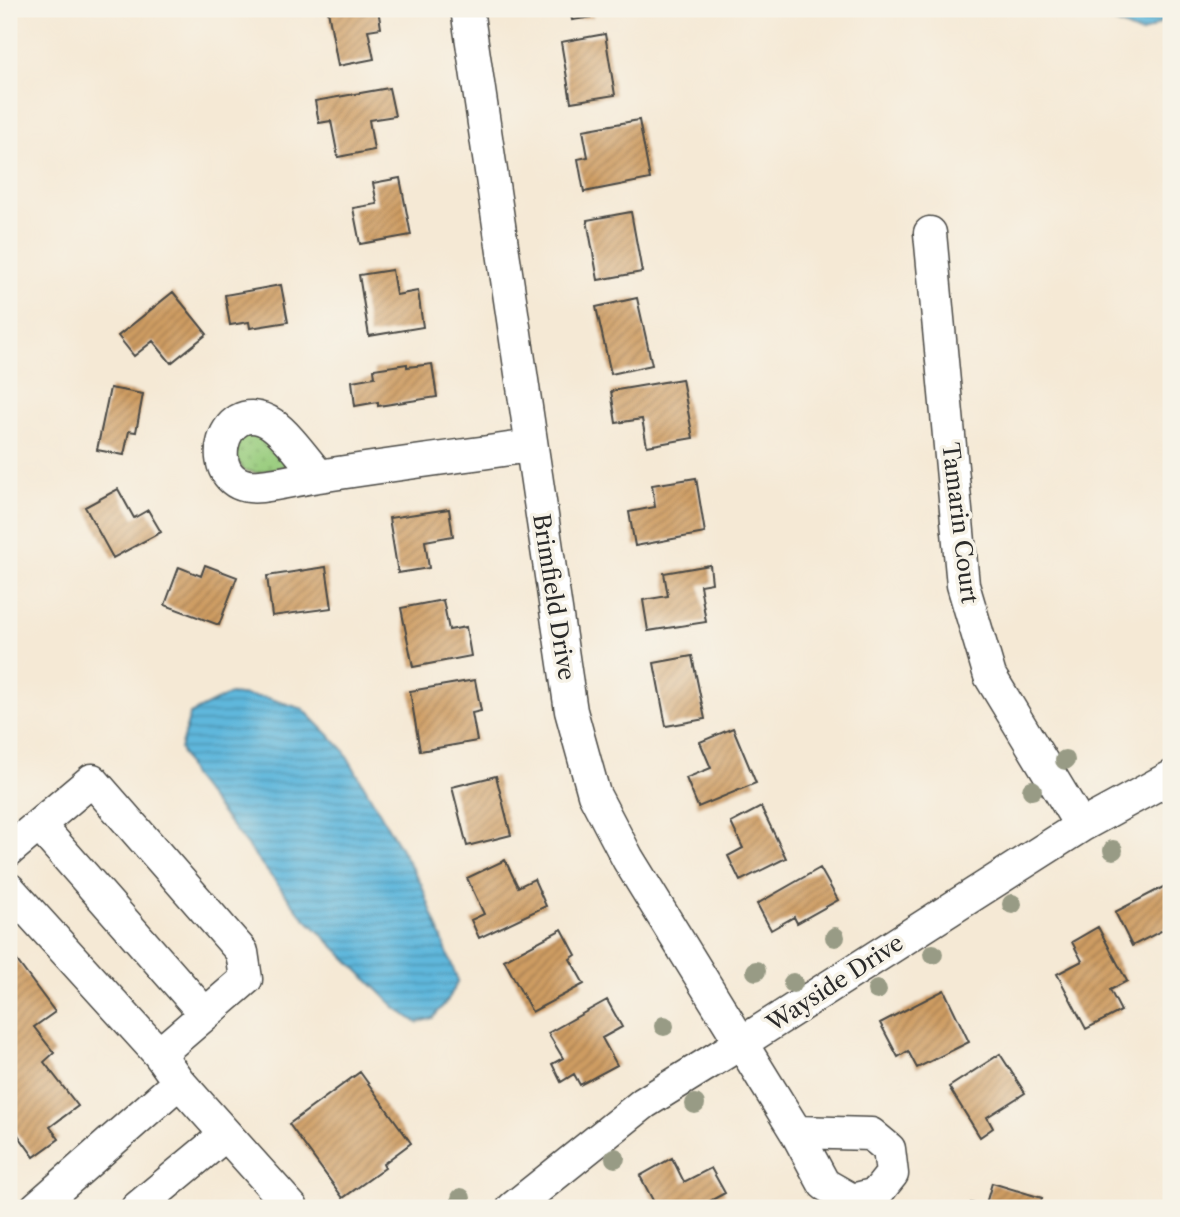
<svg xmlns="http://www.w3.org/2000/svg" width="1180" height="1217" font-family="'Libre Caslon Text',serif">
<style>
.grass{fill:url(#grass-dots);stroke:#627c54;stroke-width:2}
.water{fill:url(#water-rules);stroke:#457184;stroke-width:2}
.building{fill:url(#building-hatch)}
.lines{fill:none;stroke-linecap:round;stroke-linejoin:round}
.minor-casing{stroke:#494844;stroke-width:35}
.minor{stroke:#fff;stroke-width:32}
.tree{fill:#989b85}
.labels{text-anchor:middle;dominant-baseline:central;stroke-width:7;stroke-linejoin:round;paint-order:stroke}
.street-label{font-size:23px;fill:#2b2b2b;stroke:#f7f3e8}
</style>
<defs>
<pattern id="grass-dots" width="8" height="8" patternUnits="userSpaceOnUse" patternTransform="scale(1.75)"><rect width="8" height="8" fill="#98cc7d"/><path d="M2 2h.1M6 6h.1" fill="none" stroke="#83af6c" stroke-width="1.8" stroke-linecap="round"/></pattern>
<pattern id="water-rules" width="6" height="5" patternUnits="userSpaceOnUse" patternTransform="scale(1.75)"><rect width="6" height="5" fill="#5fb7dc"/><path d="M0 2.5h6" fill="none" stroke="#4f95b3"/></pattern>
<pattern id="building-hatch" width="6" height="6" patternUnits="userSpaceOnUse" patternTransform="scale(1.75)"><rect width="6" height="6" fill="#ce9c62"/><path d="M-1 1l2-2M0 6l6-6M5 7l2-2" fill="none" stroke="#a77f51"/></pattern>
</defs>
<rect width="100%" height="100%" fill="#f7f3e8"/>
<filter id="ink" filterUnits="userSpaceOnUse"><feTurbulence type="fractalNoise" baseFrequency=".0143" numOctaves="2"/><feDisplacementMap in="SourceGraphic" scale="14" xChannelSelector="R" yChannelSelector="G"/><feConvolveMatrix kernelMatrix="1 2 1 2 8 2 1 2 1" color-interpolation-filters="sRGB"/></filter>
<filter id="wash" filterUnits="userSpaceOnUse"><feTurbulence type="fractalNoise" baseFrequency=".00686" numOctaves="4" result="noise"/><feDisplacementMap in="SourceGraphic" scale="28" xChannelSelector="R" yChannelSelector="G"/><feGaussianBlur stdDeviation="1.57" result="paint"/><feColorMatrix in="noise" values="0 0 0 0 0 0 0 0 0 0 0 0 0 0 0 0 0 1.4 0 .05"/><feComposite in="paint" operator="in"/></filter>
<g filter="url(#wash)">
<rect width="100%" height="100%" fill="#f5e9d5"/>
<path class="grass" d="M251,433L269,439L286,461V466L257,473L243,470L235,456C238,444 239,436 251,433Z"/>
<path class="water" d="M1084,9H1171C1167,22 1153,27 1141,34Z
M230,694L268,698L303,709L343,749L421,884L458,981L448,1000L433,1018L417,1023L396,1008L301,914L192,776L180,749L190,714Z"/>
<g id="blocks">
<path class="building" d="M334,9H378L381,28L368,30L374,59L338,66L328,10Z
M570,9H591L593,17L572,20Z
M605,34L615,95L571,102L561,42Z
M389,88L395,116L369,120L374,150L338,157L331,121L319,123L315,101Z
M639,120L650,179L584,192L578,159L588,157L583,130Z
M400,178L411,235L360,244L353,208L377,204L373,183Z
M631,212L642,272L598,280L587,220Z
M392,270L396,295L418,291L423,327L369,336L359,275Z
M281,285L288,322L250,328L249,322L230,325L225,295Z
M173,292L207,334L171,363L153,341L134,356L118,336Z
M637,298L652,365L611,374L596,307Z
M407,364V367L432,364L437,397L378,406V402L355,406L352,381L375,377L374,369Z
M682,379L693,438L647,446L642,419L616,423L611,391Z
M110,388L143,394L136,432L129,431L124,455L97,450Z
M696,478L705,533L635,546L629,512L655,507L652,485Z
M118,489L134,518L148,510L161,532L113,558L85,507Z
M449,509L453,536L425,541L429,568L398,573L389,518Z
M205,565L237,577L219,625L165,605L179,567L201,576Z
M710,565L712,583L700,585L706,622L648,631L643,600L668,596L664,573Z
M326,567L332,608L272,616L267,576Z
M443,600L449,630L466,627L471,656L413,667L401,608Z
M692,656L705,719L666,726L654,663Z
M475,680L481,711L472,713L477,741L420,751L410,691Z
M733,728L756,783L698,807L686,778L711,768L700,742Z
M496,776L511,835L467,846L452,787Z
M761,807L786,858L740,881L728,856L743,848L731,823Z
M505,860L518,887L534,879L546,906L479,938L471,920L484,914L467,878Z
M820,868L838,900L797,923L794,917L771,930L757,904Z
M1171,883V926L1132,946L1115,912Z
M1098,927L1127,981L1110,990L1121,1011L1086,1029L1057,974L1082,961L1072,942Z
M562,929L576,955L570,959L584,984L532,1012L504,960Z
M9,950L55,1012L34,1027L54,1053L44,1062L78,1106L50,1127L59,1139L34,1157L13,1128L9,1131Z
M944,990L969,1042L917,1068L908,1051L898,1057L880,1023Z
M607,1000L622,1027L602,1038L617,1065L580,1085L574,1074L561,1082L552,1064L563,1058L548,1033Z
M1000,1054L1025,1093L987,1117L993,1128L980,1137L949,1087Z
M360,1072L411,1143L383,1164L385,1168L343,1198L289,1124Z
M672,1158L684,1182L711,1168L725,1193L697,1208H657L640,1176Z
M992,1183L1042,1198L1039,1208H969L971,1203L985,1207Z"/>
</g>
</g>
<g filter="url(#ink)">
<use href="#blocks" fill-opacity="0" stroke="#494844" stroke-width="2"/>
<g class="lines">
<defs>
<path id="minor" d="M467,9L571,711L594,794L628,859L796,1132L824,1184L852,1200L876,1194L892,1174L889,1149L871,1134L796,1132
M930,233L963,585L990,676L1081,826
M319,476C306,461 288,435 272,424C219,390 197,493 261,486C280,484 300,479 319,476C389,465 460,456 531,446
M39,825L205,1014
M9,850L92,780L242,952L246,979L159,1054
M9,889L159,1054L179,1082L292,1208
M36,1208L179,1082
M137,1208L225,1135
M513,1208L644,1103L741,1043L1081,826L1171,777"/>
</defs>
<use href="#minor" class="minor-casing"/>
<use href="#minor" class="minor"/>
</g>
<g class="tree">
<circle cx="1065" cy="760" r="10"/>
<circle cx="1032" cy="790" r="10"/>
<circle cx="1113" cy="850" r="10"/>
<circle cx="1012" cy="904" r="10"/>
<circle cx="835" cy="937" r="10"/>
<circle cx="933" cy="954" r="10"/>
<circle cx="756" cy="971" r="10"/>
<circle cx="793" cy="983" r="10"/>
<circle cx="877" cy="990" r="10"/>
<circle cx="664" cy="1026" r="10"/>
<circle cx="695" cy="1104" r="10"/>
<circle cx="615" cy="1158" r="10"/>
<circle cx="461" cy="1198" r="10"/>
</g>
</g>
<g class="labels">
<g class="street-label">
<text transform="translate(960 523) rotate(83)">Tamarin Court</text>
<text transform="translate(554 597) rotate(81)">Brimfield Drive</text>
<text transform="translate(835 983) rotate(-33)">Wayside Drive</text>
</g>
</g>
<rect width="1180" height="1217" fill="none" stroke="#f7f3e8" stroke-width="35"/>
</svg>
